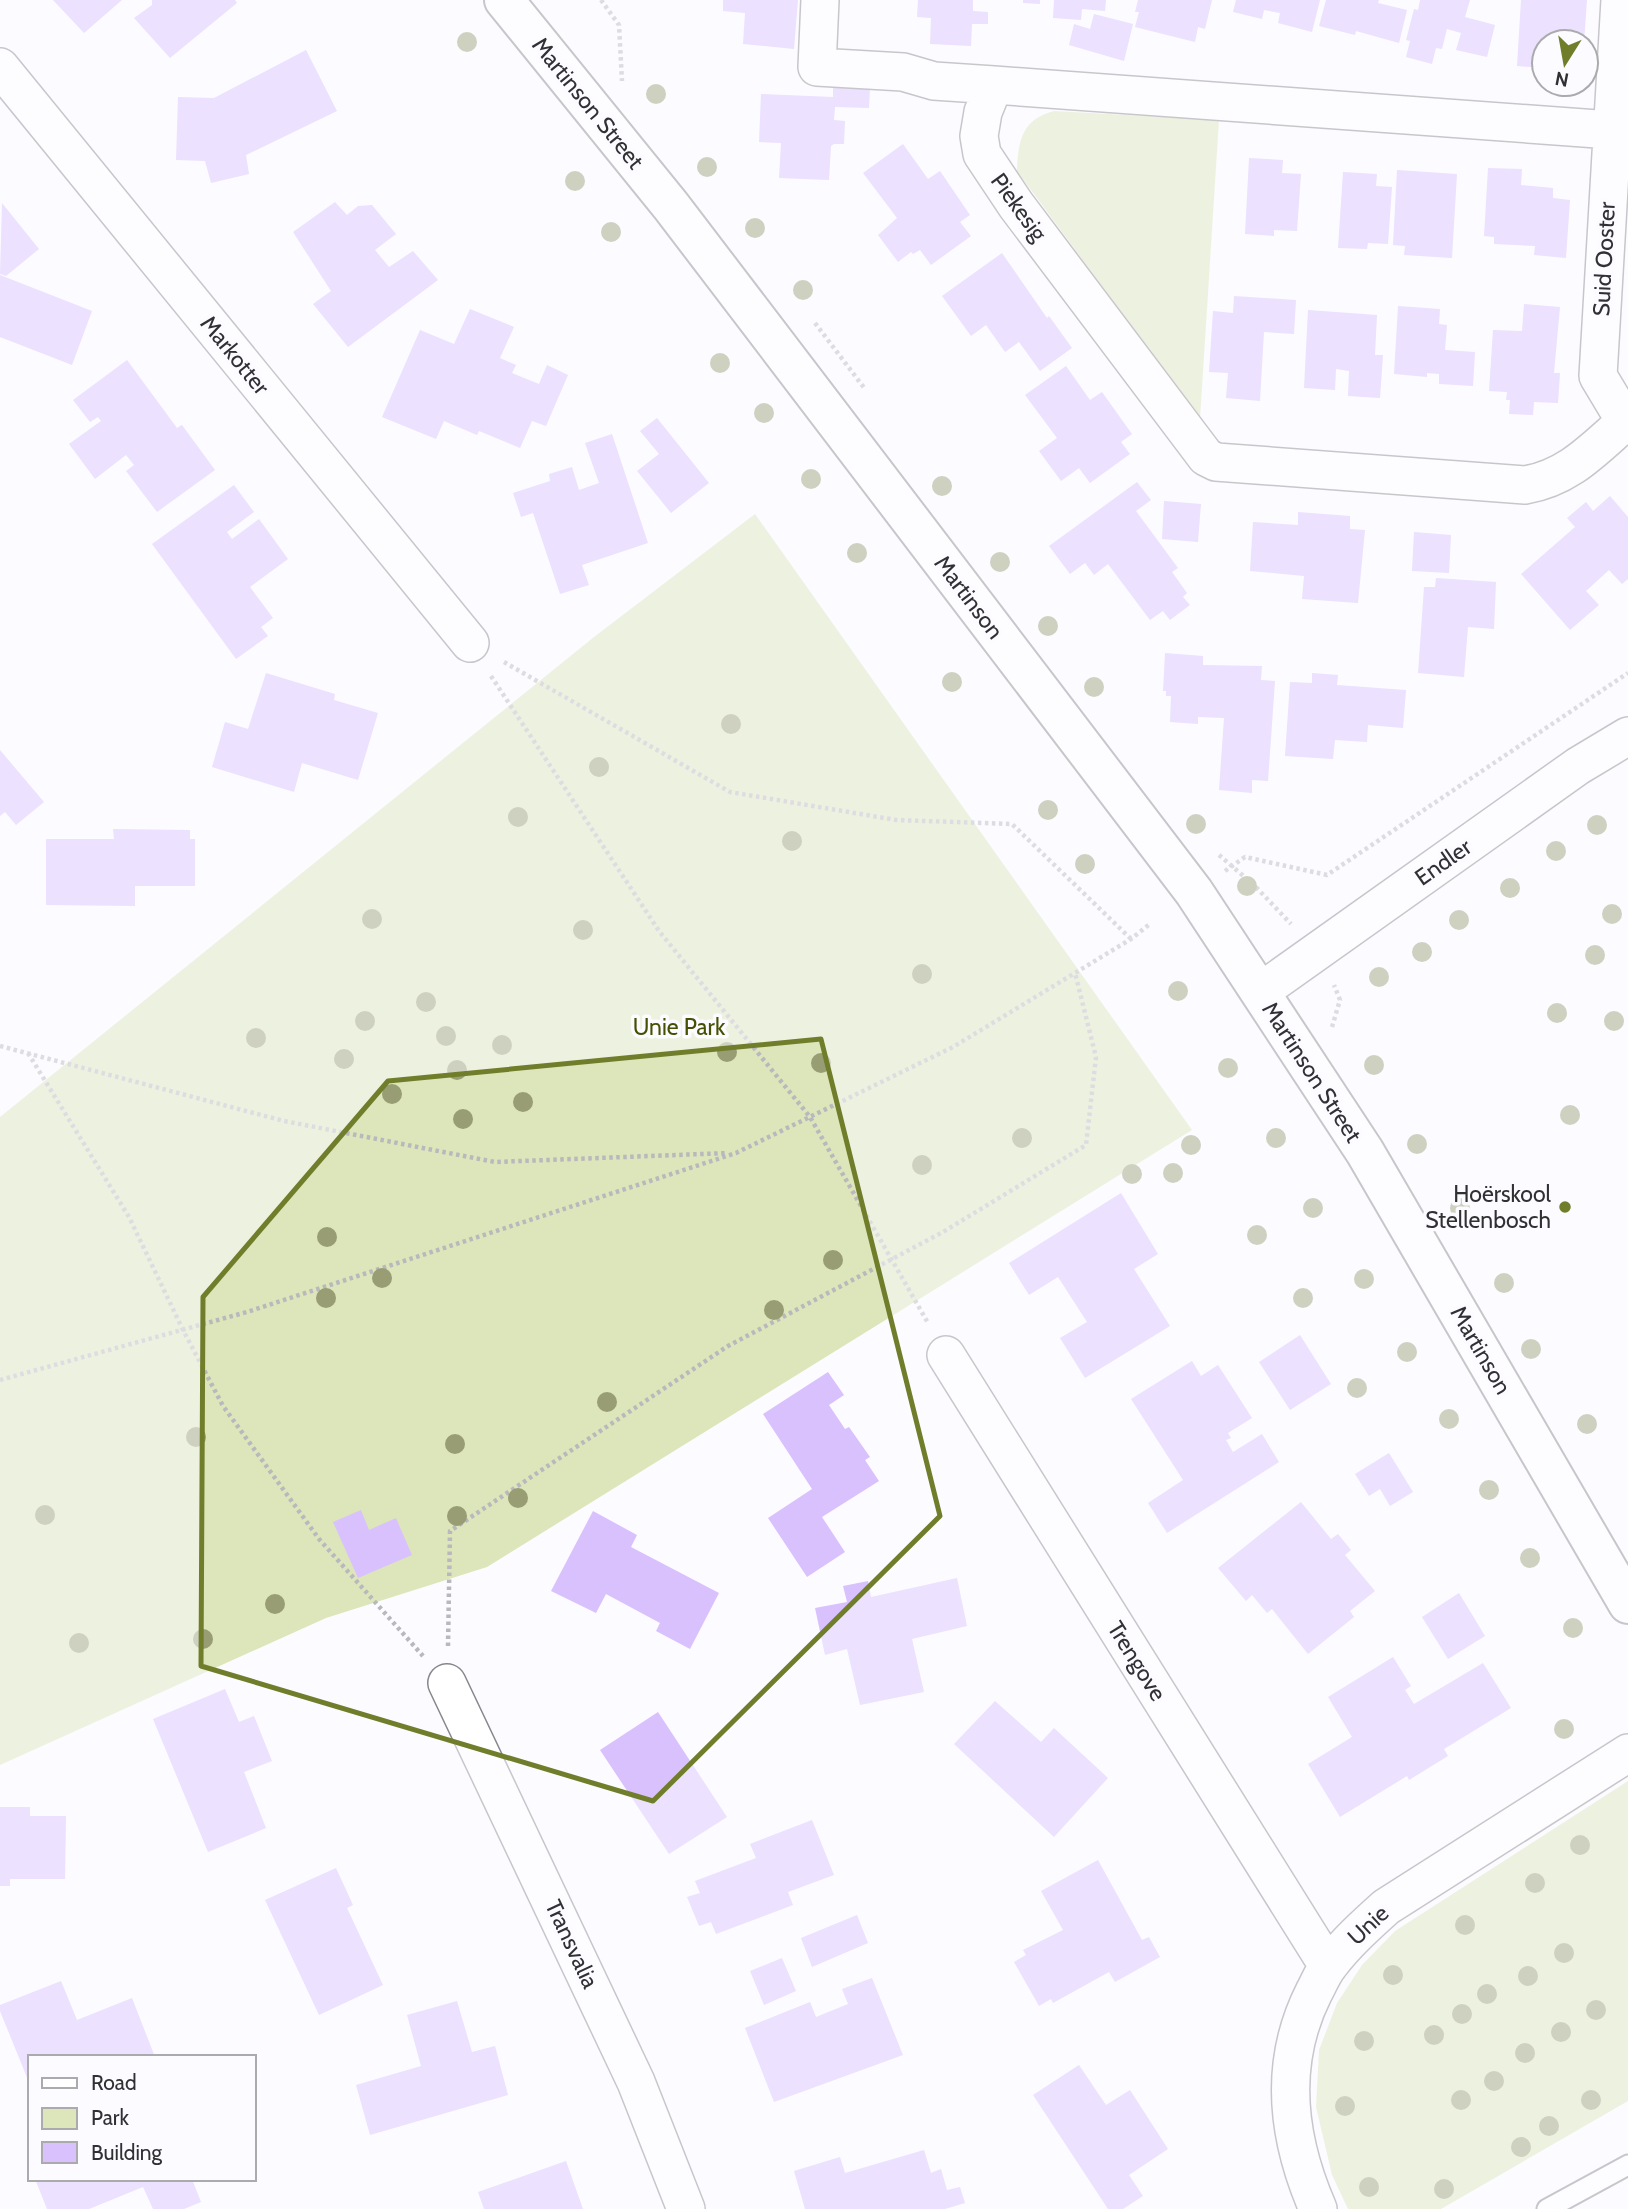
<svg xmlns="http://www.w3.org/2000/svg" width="1628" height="2209" font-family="Cabin,sans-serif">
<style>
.green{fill:#dce6ba}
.building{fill:#d9c1fd}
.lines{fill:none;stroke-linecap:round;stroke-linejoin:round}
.service-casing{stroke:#89868c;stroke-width:23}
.minor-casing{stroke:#89868c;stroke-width:40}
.tertiary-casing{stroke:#89868c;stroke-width:42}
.path{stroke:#b9b8bc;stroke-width:4.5;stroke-dasharray:3.5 3.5;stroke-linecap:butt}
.service{stroke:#fff;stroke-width:19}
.minor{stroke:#fff;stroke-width:37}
.tertiary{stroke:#fff;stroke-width:38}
.tree{fill:#989d74}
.marked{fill:none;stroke:#707e2b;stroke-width:5;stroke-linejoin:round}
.poi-dot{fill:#707e2b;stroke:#fcfbff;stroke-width:2.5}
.labels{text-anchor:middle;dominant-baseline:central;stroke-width:7;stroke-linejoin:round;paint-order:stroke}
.street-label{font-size:23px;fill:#313032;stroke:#fcfbff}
.park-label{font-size:23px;fill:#465003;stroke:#fcfbff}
.poi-label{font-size:23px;fill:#313032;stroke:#fcfbff;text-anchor:end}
</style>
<rect width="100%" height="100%" fill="#fcfbff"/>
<path class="green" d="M1054,111L1219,120L1200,419L1017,171C1018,141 1022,119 1054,111Z
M755,514L1192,1130L487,1567L326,1618L0,1765V1117L594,637Z
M1628,1781V2101L1441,2209H1348L1332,2175L1316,2107L1319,2050L1337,2003L1362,1965L1395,1931Z"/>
<path class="building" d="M53,0H122L84,33Z
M152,0H235L237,3L170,58L134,18L152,5Z
M723,0H798L794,49L743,44L745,13L723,11Z
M918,0H973V11L988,12V24H972L971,46L930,44L931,18L917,17Z
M1023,0H1040V4L1023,3Z
M1054,0H1106L1105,11L1082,9L1081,20L1053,18Z
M1138,0H1212L1205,29L1198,27L1195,42L1135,27L1139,12H1135Z
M1236,0H1320L1312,32L1278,23L1280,13L1264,10L1262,19L1233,12Z
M1326,0H1379L1378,3L1407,10L1399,43L1356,31L1355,35L1319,26Z
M1420,0H1470L1465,17L1495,25L1487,57L1456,50L1461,33L1447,29L1442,49L1436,48L1432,64L1406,57L1410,41L1406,40L1414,9L1418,10Z
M1521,0H1587L1584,42H1544V68L1517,66Z
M1094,14L1133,24L1124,61L1069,45L1074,24L1090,29Z
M306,50L337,111L246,155L249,174L211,183L205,161L176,160L178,97L214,98Z
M833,84L870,87L869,108L835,107L834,120L845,121L844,144H834L831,146L829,180L779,178L781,143L759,142L761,94L833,97Z
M903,144L928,179L940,171L970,215L960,222L971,236L931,265L920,250L913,254L911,252L898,262L878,235L897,218L863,173Z
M1249,158L1283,160L1282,173L1301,174L1297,231L1274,230V236L1245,234Z
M1488,168L1522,169L1521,185L1553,188V198L1570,200L1566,258L1534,255L1535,246L1494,244V237L1484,236Z
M1397,170L1457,174L1452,258L1404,255L1405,246L1393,245Z
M1343,172L1377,174L1376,186L1392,187L1388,244L1368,243L1367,249L1338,248Z
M335,202L347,215L358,206L372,205L396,234L375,250L389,267L413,251L438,280L348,347L313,304L331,291L293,232Z
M2,203L39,249L6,276L0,274Z
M1002,253L1047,318L1049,316L1072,348L1040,371L1019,342L1005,352L986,325L971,336L942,296Z
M0,275L92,311L72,365L0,337Z
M1234,296L1296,300L1294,334L1264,332L1260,401L1226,398L1228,373L1209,372L1213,311L1233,313Z
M1524,304L1560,307L1554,373H1560L1558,403L1534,402L1533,415L1509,414L1510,400H1506L1507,392L1489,391L1493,330L1522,331Z
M1398,306L1440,309L1439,324L1447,325L1445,350L1475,352L1473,386L1439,384V374L1427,373V377L1394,374Z
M470,309L514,327L500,358L516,365L512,373L539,384L547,365L568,375L546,426L532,421L520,448L479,431L477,435L444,421L436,439L382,417L420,330L454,344Z
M1308,310L1377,315L1375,355H1383L1380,398L1348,396L1349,371L1336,369L1335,390L1304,388Z
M127,360L177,428L182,425L215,470L157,512L126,471L134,465L126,455L95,479L69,444L101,421L98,417L90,422L73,400Z
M1066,366L1090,400L1102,392L1132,434L1121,442L1130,454L1090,483L1079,468L1061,481L1039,451L1057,438L1025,395Z
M657,418L709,483L671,513L637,471L659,454L640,431Z
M612,434L648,543L582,565L589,585L560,594L533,513L521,517L513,493L550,481L549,474L572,467L579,490L599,483L585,443Z
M1137,482L1151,500L1136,511L1178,568L1172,572L1187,593L1183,597L1190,605L1170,620L1163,611L1150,620L1108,564L1094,575L1085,563L1070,574L1049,546Z
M234,485L254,512L227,532L232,539L259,519L288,559L250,587L273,618L261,627L268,636L236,659L152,544Z
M1610,496L1628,517V579L1622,584L1609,570L1586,591L1599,605L1570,630L1521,574L1575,527L1567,518L1586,502L1593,511Z
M1164,501L1201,504L1198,542L1162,539Z
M1298,512L1350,516V529L1365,530L1358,603L1302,599L1304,576L1250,571L1253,522L1298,525Z
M1414,532L1451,535L1449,573L1412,571Z
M1436,578L1496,582L1494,629L1468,627L1464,677L1418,673L1424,587H1435Z
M1165,653L1203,656V665L1262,666L1261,680L1275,681L1268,781L1252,780V793L1219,790L1224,718L1198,717V724L1170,722L1171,696H1166V691H1163Z
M266,673L335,694L334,700L378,713L358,780L302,763L294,792L212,767L225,722L248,729Z
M1312,673L1338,675L1337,685L1406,690L1403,728L1368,725L1367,742L1335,740L1333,759L1285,756L1290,682L1312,683Z
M0,750L44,802L16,825L5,812L0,816Z
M113,829L190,830V839H195V886H135V906L46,905V839H114Z
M1121,1193L1158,1254L1134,1269L1170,1326L1085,1378L1060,1338L1087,1322L1058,1277L1029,1295L1009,1263Z
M1300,1335L1331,1384L1290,1410L1259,1362Z
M1192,1361L1201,1376L1218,1365L1252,1418L1228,1433L1231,1438L1226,1440L1233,1452L1262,1434L1279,1462L1167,1533L1148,1503L1183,1480L1131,1399Z
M828,1372L844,1395L829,1405L845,1429L849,1427L870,1457L865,1460L879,1481L822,1517L845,1552L807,1577L768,1518L812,1489L763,1414Z
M1389,1453L1413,1492L1390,1506L1380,1489L1369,1496L1355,1474Z
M1301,1502L1331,1539L1338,1534L1351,1550L1345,1555L1375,1591L1350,1611L1354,1617L1308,1654L1272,1609L1267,1613L1252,1595L1246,1601L1218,1568Z
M361,1510L369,1530L396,1518L412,1555L358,1578L333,1522Z
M593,1511L637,1535L631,1547L719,1593L690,1649L656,1631L660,1623L606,1594L596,1613L551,1591Z
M957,1578L967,1626L912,1639L924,1692L860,1705L847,1649L825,1655L815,1608L847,1602L843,1586L868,1581L871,1597Z
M1459,1593L1485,1636L1448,1659L1422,1617Z
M1393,1657L1411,1686L1405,1690L1414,1704L1483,1663L1511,1708L1444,1749L1448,1756L1409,1780L1407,1776L1340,1817L1308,1764L1352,1737L1328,1697Z
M225,1689L239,1722L254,1716L272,1761L244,1772L266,1828L208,1852L153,1719Z
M995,1701L1041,1742L1054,1728L1108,1778L1054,1837L954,1744Z
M658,1712L727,1817L669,1854L600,1750Z
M0,1807H30V1816H66L65,1879H10V1886H0Z
M812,1820L834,1875L788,1892L793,1905L716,1934L711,1922L699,1926L687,1897L700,1893L695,1881L756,1858L750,1844Z
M1098,1860L1142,1940L1149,1937L1160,1957L1115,1982L1109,1972L1053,2003L1051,1999L1039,2006L1014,1962L1026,1955L1023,1950L1063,1930L1041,1891Z
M336,1868L353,1905L347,1908L383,1985L319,2015L265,1900Z
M857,1915L868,1943L812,1967L801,1938Z
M782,1958L796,1991L764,2005L750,1971Z
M872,1978L903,2055L774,2102L745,2028L810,2002L816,2017L848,2004L842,1989Z
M61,1981L77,2020L132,1998L155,2057H30V2085L0,2011V2005Z
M457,2001L472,2052L495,2046L508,2095L370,2135L356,2085L421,2066L407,2015Z
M1079,2065L1106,2105L1130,2090L1168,2149L1129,2175L1143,2196L1123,2209H1108L1033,2095Z
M924,2150L931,2173L941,2169L947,2190L960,2187L965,2203L945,2209H805L794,2171L840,2157L845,2173Z
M566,2161L583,2209H484L478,2192Z
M35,2179H192L201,2202L184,2209H153L143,2187L89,2209H47Z"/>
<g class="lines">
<defs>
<path id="service" d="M1547,2209L1628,2165"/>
<path id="minor" d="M820,0L817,67L903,72L934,81L994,85
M1620,0L1598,376L1628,426
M0,67L470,643
M1611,130L994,85L983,112L979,136L982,154L1016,205L1206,457L1216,462L1525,485C1568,478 1593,450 1625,422
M1260,992L1578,766L1628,736
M946,1355L1328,1966
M447,1683L636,2082L686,2209
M1318,2209C1287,2138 1278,2063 1314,1992C1319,1983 1323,1972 1330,1964C1346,1943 1366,1925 1386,1907L1628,1753"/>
<path id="tertiary" d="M504,0L671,206L1194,892L1365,1152L1628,1604"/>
</defs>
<use href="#service" class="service-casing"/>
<use href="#minor" class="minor-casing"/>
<use href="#tertiary" class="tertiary-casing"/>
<path class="path" d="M601,0L619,25L622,81
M815,323L865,389
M504,662L730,792L896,820L1012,824L1131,939
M491,676L659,931L810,1117L928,1323
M1219,855L1254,885L1291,924
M1225,871L1245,857L1327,875L1628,673
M1332,1027L1340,1000L1334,985
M0,1046L284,1121L495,1162L728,1153
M28,1053L129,1217L183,1330L223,1406L319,1539L423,1656
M0,1380L247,1312L736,1153L953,1047L1131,939L1151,923
M448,1646L450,1531L728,1346L943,1232L1086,1145L1096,1057L1075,973"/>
<use href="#service" class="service"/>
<use href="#minor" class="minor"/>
<use href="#tertiary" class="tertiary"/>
</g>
<g class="tree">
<circle cx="467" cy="42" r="10"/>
<circle cx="656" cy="94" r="10"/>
<circle cx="707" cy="167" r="10"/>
<circle cx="575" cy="181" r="10"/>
<circle cx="755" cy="228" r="10"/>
<circle cx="611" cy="232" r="10"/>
<circle cx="803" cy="290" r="10"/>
<circle cx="720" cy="363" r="10"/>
<circle cx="764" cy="413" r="10"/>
<circle cx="811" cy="479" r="10"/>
<circle cx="942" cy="486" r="10"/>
<circle cx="857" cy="553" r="10"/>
<circle cx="1000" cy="562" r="10"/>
<circle cx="1048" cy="626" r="10"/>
<circle cx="952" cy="682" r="10"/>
<circle cx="1094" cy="687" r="10"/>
<circle cx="731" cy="724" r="10"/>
<circle cx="599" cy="767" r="10"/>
<circle cx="1048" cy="810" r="10"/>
<circle cx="518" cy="817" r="10"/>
<circle cx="1196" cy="824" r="10"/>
<circle cx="1597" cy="825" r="10"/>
<circle cx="792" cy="841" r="10"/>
<circle cx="1556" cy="851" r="10"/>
<circle cx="1085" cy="864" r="10"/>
<circle cx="1247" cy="886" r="10"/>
<circle cx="1510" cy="888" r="10"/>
<circle cx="1612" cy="914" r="10"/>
<circle cx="372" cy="919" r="10"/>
<circle cx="1459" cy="920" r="10"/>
<circle cx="583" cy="930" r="10"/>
<circle cx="1422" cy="952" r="10"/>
<circle cx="1595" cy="955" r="10"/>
<circle cx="922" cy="974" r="10"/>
<circle cx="1379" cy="977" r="10"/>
<circle cx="1178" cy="991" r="10"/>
<circle cx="426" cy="1002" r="10"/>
<circle cx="1557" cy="1013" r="10"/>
<circle cx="365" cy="1021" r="10"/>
<circle cx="1614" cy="1021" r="10"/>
<circle cx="446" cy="1036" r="10"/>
<circle cx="256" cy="1038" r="10"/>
<circle cx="502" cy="1045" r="10"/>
<circle cx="727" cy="1052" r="10"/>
<circle cx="344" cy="1059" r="10"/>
<circle cx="821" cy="1063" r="10"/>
<circle cx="1374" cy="1065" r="10"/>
<circle cx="1228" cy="1068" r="10"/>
<circle cx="457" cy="1070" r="10"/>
<circle cx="392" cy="1094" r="10"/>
<circle cx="523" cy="1102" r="10"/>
<circle cx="1570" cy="1115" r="10"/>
<circle cx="463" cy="1119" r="10"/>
<circle cx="1022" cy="1138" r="10"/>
<circle cx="1276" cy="1138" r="10"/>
<circle cx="1417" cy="1144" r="10"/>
<circle cx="1191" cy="1145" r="10"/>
<circle cx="922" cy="1165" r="10"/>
<circle cx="1173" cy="1173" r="10"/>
<circle cx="1132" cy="1174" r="10"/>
<circle cx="1313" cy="1208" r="10"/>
<circle cx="1460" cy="1208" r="10"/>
<circle cx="1257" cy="1235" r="10"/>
<circle cx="327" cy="1237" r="10"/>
<circle cx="833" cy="1260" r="10"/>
<circle cx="382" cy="1278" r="10"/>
<circle cx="1364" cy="1279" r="10"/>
<circle cx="1504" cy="1283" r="10"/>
<circle cx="326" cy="1298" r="10"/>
<circle cx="1303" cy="1298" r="10"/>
<circle cx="774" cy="1310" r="10"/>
<circle cx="1531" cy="1349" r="10"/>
<circle cx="1407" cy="1352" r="10"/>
<circle cx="1357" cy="1388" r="10"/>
<circle cx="607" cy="1402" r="10"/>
<circle cx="1449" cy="1419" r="10"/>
<circle cx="1587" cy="1424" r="10"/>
<circle cx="196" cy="1437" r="10"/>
<circle cx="455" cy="1444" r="10"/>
<circle cx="1489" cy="1490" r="10"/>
<circle cx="518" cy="1498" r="10"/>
<circle cx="45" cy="1515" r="10"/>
<circle cx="457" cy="1516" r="10"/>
<circle cx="1530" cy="1558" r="10"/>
<circle cx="275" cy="1604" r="10"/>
<circle cx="1573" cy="1628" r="10"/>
<circle cx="203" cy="1639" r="10"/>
<circle cx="79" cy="1643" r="10"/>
<circle cx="1564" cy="1729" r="10"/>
<circle cx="1580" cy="1845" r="10"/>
<circle cx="1535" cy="1883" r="10"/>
<circle cx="1465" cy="1925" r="10"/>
<circle cx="1564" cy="1953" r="10"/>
<circle cx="1393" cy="1975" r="10"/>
<circle cx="1528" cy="1976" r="10"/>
<circle cx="1487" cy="1994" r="10"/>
<circle cx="1596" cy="2010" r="10"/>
<circle cx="1462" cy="2014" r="10"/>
<circle cx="1561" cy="2032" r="10"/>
<circle cx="1434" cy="2035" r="10"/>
<circle cx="1364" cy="2041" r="10"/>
<circle cx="1525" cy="2053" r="10"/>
<circle cx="1494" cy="2081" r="10"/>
<circle cx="1461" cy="2100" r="10"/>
<circle cx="1591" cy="2100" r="10"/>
<circle cx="1345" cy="2106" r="10"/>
<circle cx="1549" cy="2126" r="10"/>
<circle cx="1521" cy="2147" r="10"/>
<circle cx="1369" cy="2187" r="10"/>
<circle cx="1444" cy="2189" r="10"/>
</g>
<path d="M0 0H1628V2209H0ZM821,1039L940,1516L653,1801L201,1666L203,1297L388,1081Z" fill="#fcfbff" fill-opacity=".55" fill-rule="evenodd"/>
<path class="marked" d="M821,1039L940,1516L653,1801L201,1666L203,1297L388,1081Z"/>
<circle class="poi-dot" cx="1565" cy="1207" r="7"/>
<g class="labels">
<g class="street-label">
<text transform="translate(588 103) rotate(51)">Martinson Street</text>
<text transform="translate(1019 207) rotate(54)">Piekesig</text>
<text transform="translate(1604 259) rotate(-87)">Suid Ooster</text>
<text transform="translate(235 355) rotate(51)">Markotter</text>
<text transform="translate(969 597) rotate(53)">Martinson</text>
<text transform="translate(1443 862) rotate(-35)">Endler</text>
<text transform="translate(1312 1072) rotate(57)">Martinson Street</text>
<text transform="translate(1481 1350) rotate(60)">Martinson</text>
<text transform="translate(1137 1661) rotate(58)">Trengove</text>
<text transform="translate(1368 1925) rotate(-43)">Unie</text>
<text transform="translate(572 1944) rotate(65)">Transvalia</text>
</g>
<g class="park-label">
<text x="679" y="1027">Unie Park</text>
</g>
<g class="poi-label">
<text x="1551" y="1194">Hoërskool<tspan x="1551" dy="26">Stellenbosch</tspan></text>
</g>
</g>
<rect x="28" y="2055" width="228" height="126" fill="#fcfbff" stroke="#abaaad" stroke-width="2"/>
<rect x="42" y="2078" width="35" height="10" fill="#ffffff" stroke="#abaaad" stroke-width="2"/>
<text x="91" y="2090" font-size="21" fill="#313032">Road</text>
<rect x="42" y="2108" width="35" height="21" fill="#dce6ba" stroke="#abaaad" stroke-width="2"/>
<text x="91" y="2125" font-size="21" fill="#313032">Park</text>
<rect x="42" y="2142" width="35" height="21" fill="#d9c1fd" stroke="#abaaad" stroke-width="2"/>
<text x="91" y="2160" font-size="21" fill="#313032">Building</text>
<g transform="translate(1565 63) rotate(191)"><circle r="33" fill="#fcfbff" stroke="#abaaad" stroke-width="2"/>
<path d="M0-5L12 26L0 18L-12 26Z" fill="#707e2b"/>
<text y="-10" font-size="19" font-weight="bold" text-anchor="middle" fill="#313032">N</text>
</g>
</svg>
